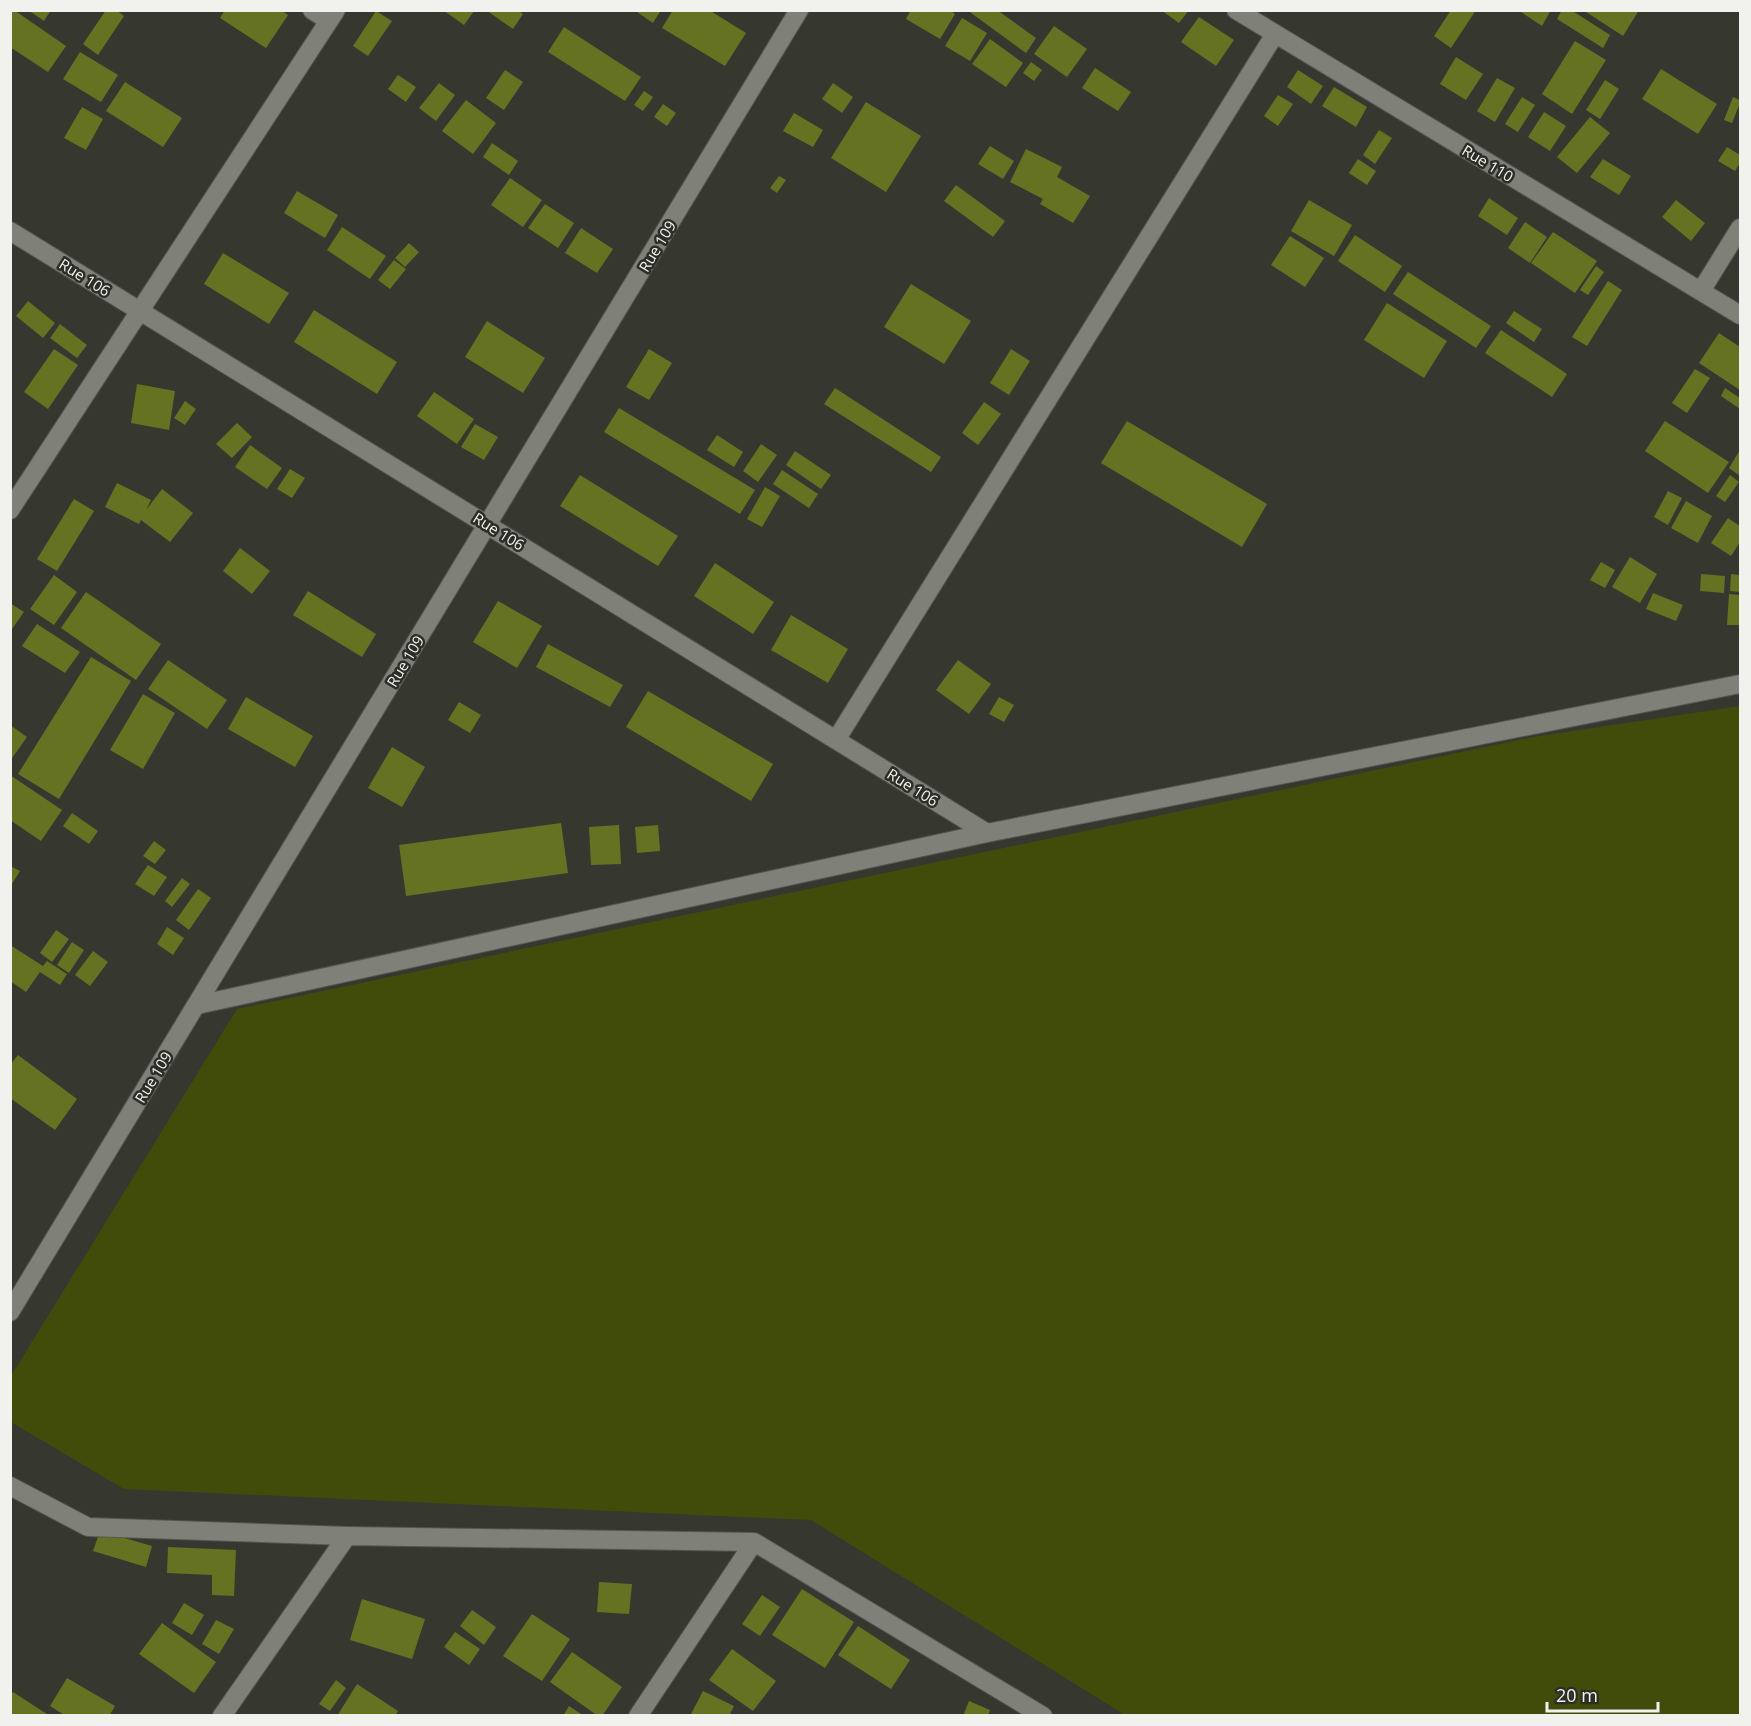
<svg xmlns="http://www.w3.org/2000/svg" width="1751" height="1726" viewBox="0 0 1751 1726" font-family="'Open Sans',sans-serif">
	<style>
		.green { fill: #414c0b }
		.building { fill: #647222 }
		.lines { fill: none; stroke-linecap: round; stroke-linejoin: round }
		.street-casing { stroke: #54564f; stroke-width: 20 }
		.street { stroke: #7f8178; stroke-width: 18 }
		.labels { text-anchor: middle; dominant-baseline: central; stroke-width: 5; stroke-linejoin: round; paint-order: stroke }
		.street-label { font-size: 15px; fill: #f1f2ed; stroke: #2c2e26 }
	</style>
	<rect width="100%" height="100%" fill="#363830"/>
	<path class="green" d="M1740,706v1009h-615l-314,-195 -687,-31 -113,-67v-46l226,-367 1296,-272z"/>
	<path class="building" d="M10,10h4l52,36 -18,26 -38,-25z
		M28,10h23l-7,11z
		M106,10h10l8,6 -26,39 -15,-11z
		M225,10h56l7,5 -22,33 -46,-30z
		M443,10h30l1,1 -10,14z
		M486,10h32l5,4 -10,15z
		M634,10h27l-8,13z
		M673,10h36l37,23 -21,33 -63,-38z
		M911,10h39l5,4 -15,25 -34,-20z
		M967,10h30l39,28 -10,15z
		M1161,10h28l-10,13z
		M1451,10h25l-25,38 -17,-12z
		M1518,10h33l-9,16z
		M1562,10h9l39,25 -7,13 -46,-29z
		M1583,10h56l-16,26z
		M376,11l16,10 -24,35 -15,-10z
		M1199,17l35,23 -18,26 -35,-24z
		M962,18l25,15 -17,28 -25,-15z
		M1054,26l33,23 -20,28 -33,-23z
		M564,27l77,50 -16,24 -77,-49z
		M990,39l33,24 -17,24 -34,-23z
		M1575,41l31,19 -34,54 -30,-20z
		M80,52l38,23 -17,27 -38,-23z
		M1456,57l27,17 -17,26 -26,-16z
		M1031,62l11,8 -8,11 -11,-8z
		M1095,68l36,24 -13,19 -36,-23z
		M1661,69l56,35 -19,30 -56,-35z
		M505,70l18,12 -19,28 -18,-12z
		M1298,70l25,16 -12,18 -24,-17z
		M398,75l18,12 -10,15 -18,-13z
		M1497,78l18,10 -20,34 -18,-11z
		M1605,80l14,9 -19,30 -14,-9z
		M125,82l57,36 -19,29 -57,-36z
		M439,83l16,12 -19,26 -17,-13z
		M833,83l20,14 -11,16 -20,-14z
		M1334,87l33,20 -11,20 -34,-21z
		M644,91l9,6 -10,14 -9,-6z
		M1278,95l15,9 -15,22 -14,-10z
		M1522,97l13,8 -17,27 -13,-8z
		M1733,97l7,3v3l-8,20 -8,-3z
		M466,100l30,23 -23,31 -31,-23z
		M866,102l55,34 -35,56 -55,-34z
		M663,104l13,9 -9,13 -13,-9z
		M82,107l21,12 -17,31 -22,-12z
		M1544,112l22,14 -16,25 -22,-14z
		M794,113l29,17 -10,17 -30,-16z
		M1590,117l20,16 -33,40 -20,-16z
		M1379,130l13,8 -17,26 -12,-9z
		M492,143l26,18 -9,14 -26,-18z
		M990,146l24,15 -11,18 -25,-15z
		M1727,147l13,8v8l-5,8 -17,-10z
		M1026,149l36,18 -5,10 33,19 -17,27 -33,-19 3,-5 -33,-17z
		M1358,159l18,12 -9,14 -18,-12z
		M1603,159l28,17 -12,19 -29,-18z
		M779,176l7,4 -9,13 -7,-5z
		M510,178l32,22 -19,27 -32,-22z
		M956,185l49,36 -12,16 -49,-36z
		M297,191l41,24 -13,23 -41,-25z
		M1489,198l29,20 -11,17 -29,-19z
		M1309,200l43,25 -18,31 -43,-25z
		M1676,200l29,23 -14,18 -29,-24z
		M545,204l29,19 -16,25 -30,-20z
		M1525,222l22,15 -17,26 -22,-15z
		M342,227l44,29 -16,23 -43,-29z
		M581,228l32,21 -16,24 -32,-20z
		M1553,232l44,29 -22,32 -44,-30z
		M1355,235l47,31 -17,26 -47,-31z
		M1290,236l34,22 -19,29 -34,-22z
		M409,243l10,9 -14,15 -10,-9z
		M223,253l66,40 -20,31 -65,-40z
		M394,260l12,9 -16,20 -12,-9z
		M1596,266l8,6 -16,23 -8,-5z
		M1408,272l83,54 -15,22 -83,-54z
		M1608,281l14,9 -35,56 -15,-9z
		M911,284l60,37 -27,43 -60,-37z
		M28,301l27,22 -12,15 -27,-22z
		M1387,303l60,38 -23,37 -60,-38z
		M314,310l83,52 -20,32 -83,-52z
		M1514,311l28,18 -8,13 -28,-19z
		M487,321l58,37 -22,35 -58,-36z
		M60,324l27,21 -10,13 -27,-20z
		M1501,330l66,44 -15,23 -67,-44z
		M1719,333l21,14v43l-41,-27z
		M54,349l24,16 -30,44 -24,-17z
		M649,349l23,14 -23,37 -23,-13z
		M1011,349l19,12 -21,34 -19,-12z
		M1695,369l15,9 -23,35 -15,-10z
		M137,384l38,7 -6,39 -38,-7z
		M835,388l106,69 -10,15 -107,-68z
		M1725,388l15,10v11l-19,-13z
		M434,392l40,27 -17,25 -40,-28z
		M185,401l11,8 -11,16 -11,-7z
		M984,402l17,12 -23,31 -16,-12z
		M619,408l136,82 -15,24 -136,-82z
		M1127,421l140,83 -25,43 -141,-84z
		M1665,421l64,41 -21,31 -63,-42z
		M237,423l15,14 -20,21 -16,-14z
		M475,424l23,13 -14,23 -23,-13z
		M717,435l26,17 -9,15 -27,-17z
		M761,444l16,11 -19,27 -15,-11z
		M250,445l32,23 -15,21 -32,-22z
		M1740,450v26l-11,-8z
		M795,451l36,24 -10,14 -35,-24z
		M290,469l15,9 -13,20 -15,-9z
		M782,470l36,24 -9,14 -36,-24z
		M580,475l98,61 -20,30 -98,-60z
		M1730,475l9,7 -14,20 -9,-6z
		M117,483l34,17 -5,10 16,-21 31,24 -23,29 -29,-22 -2,4 -34,-17z
		M765,487l15,9 -18,31 -15,-8z
		M1668,491l14,7 -14,27 -14,-8z
		M74,499l20,12 -37,60 -20,-12z
		M1686,501l26,15 -14,27 -27,-15z
		M1728,518l12,8v16l-9,14 -20,-13z
		M240,548l30,23 -18,23 -29,-23z
		M1630,557l27,17 -17,29 -28,-16z
		M1601,562l14,8 -10,18 -15,-8z
		M715,563l59,39 -21,32 -59,-38z
		M1701,574l24,2 -1,17 -24,-2z
		M1731,574l9,1v17l-10,-1z
		M54,575l23,17 -23,33 -24,-16z
		M308,591l68,43 -14,23 -69,-42z
		M86,592l75,52 -25,36 -75,-52z
		M1653,593l30,12 -7,16 -30,-12z
		M1729,594l11,1v30h-13z
		M498,601l44,25 -25,42 -44,-26z
		M10,603l14,9 -14,20z
		M791,615l57,34 -20,34 -57,-33z
		M37,624l43,28 -15,21 -43,-27z
		M548,644l75,41 -13,22 -74,-40z
		M91,657l40,24 -72,118 -41,-25z
		M168,660l59,40 -20,29 -59,-40z
		M958,660l33,24 -22,30 -33,-24z
		M648,691l125,73 -22,37 -125,-74z
		M143,694l32,19 -32,56 -33,-19z
		M246,697l67,39 -18,31 -67,-38z
		M999,697l15,8 -10,17 -15,-8z
		M459,702l22,13 -11,18 -22,-13z
		M10,725l17,12 -17,24z
		M392,747l33,20 -23,40 -34,-19z
		M10,775l52,35 -21,31 -31,-21z
		M72,813l26,18 -9,13 -26,-18z
		M561,823l7,50 -162,23 -7,-51z
		M619,825l2,39 -30,1 -2,-38z
		M658,825l2,26 -23,2 -2,-26z
		M154,841l12,9 -11,14 -12,-8z
		M148,865l19,12 -13,19 -19,-12z
		M10,866l10,5 -10,16z
		M182,878l8,6 -18,23 -7,-6z
		M198,889l13,9 -22,32 -13,-10z
		M167,927l17,11 -11,17 -16,-11z
		M56,930l13,9 -17,23 -12,-9z
		M72,942l12,8 -15,23 -12,-8z
		M10,945l33,21 4,-5 20,13 -7,11 -20,-13 -14,20 -16,-11z
		M93,951l15,11 -18,24 -15,-11z
		M18,1055l59,44 -22,31 -45,-32v-33z
		M100,1531l52,15 -6,21 -53,-16z
		M168,1547l68,3 -2,46 -22,-1v-20l-45,-2z
		M599,1582l33,2 -3,30 -32,-2z
		M802,1589l52,33 -29,46 -53,-33z
		M762,1595l18,12 -20,29 -18,-12z
		M362,1599l63,20 -13,40 -62,-19z
		M184,1603l20,12 -12,20 -20,-12z
		M472,1610l24,17 -12,18 -24,-19z
		M532,1614l38,25 -28,42 -39,-25z
		M216,1620l18,9 -15,25 -17,-10z
		M162,1623l54,39 -22,31 -55,-39z
		M858,1626l52,34 -19,29 -53,-34z
		M455,1632l25,17 -11,16 -25,-18z
		M732,1649l44,32 -23,30 -44,-31z
		M572,1652l50,35 -20,29h-4l-48,-34z
		M67,1678l48,28 -6,10h-43l-16,-10z
		M336,1680l10,8 -16,23 -11,-7z
		M357,1684l41,27 -3,5h-58z
		M703,1691l31,15 -5,10h-39z
		M13,1692l37,24h-40v-20z
		M969,1701l21,9 -2,6h-25z
		M569,1706l15,10h-21z"/>
	<g class="lines">
		<defs>
			<path id="street" d="M312,10l17,11
				M1236,10l504,305
				M10,231l977,602
				M1701,291l39,-63
				M10,510l326,-500
				M836,740l439,-706
				M197,1005l790,-172 753,-149
				M10,1312l789,-1302
				M10,1486l78,41 259,9 407,6 289,174
				M222,1716l125,-180
				M638,1716l116,-174"/>
		</defs>
		<use href="#street" class="street-casing"/>
		<use href="#street" class="street"/>
	</g>
	<g class="labels">
		<g class="street-label">
			<text transform="translate(1488 163) rotate(31)">Rue 110</text>
			<text transform="translate(657 246) rotate(-59)">Rue 109</text>
			<text transform="translate(85 277) rotate(32)">Rue 106</text>
			<text transform="translate(499 531) rotate(32)">Rue 106</text>
			<text transform="translate(405 661) rotate(-59)">Rue 109</text>
			<text transform="translate(913 787) rotate(32)">Rue 106</text>
			<text transform="translate(153 1077) rotate(-59)">Rue 109</text>
		</g>
	</g>
	<rect width="1751" height="1726" fill="none" stroke="#f1f2ed" stroke-width="24"/>
	<path d="M1547 1702v9h111v-9" fill="none" stroke="#f1f2ed" stroke-width="3"/>
	<text x="1556" y="1702" font-size="18" fill="#f1f2ed" stroke="#2c2e26" stroke-width="4.5" paint-order="stroke">20 m</text>
</svg>
